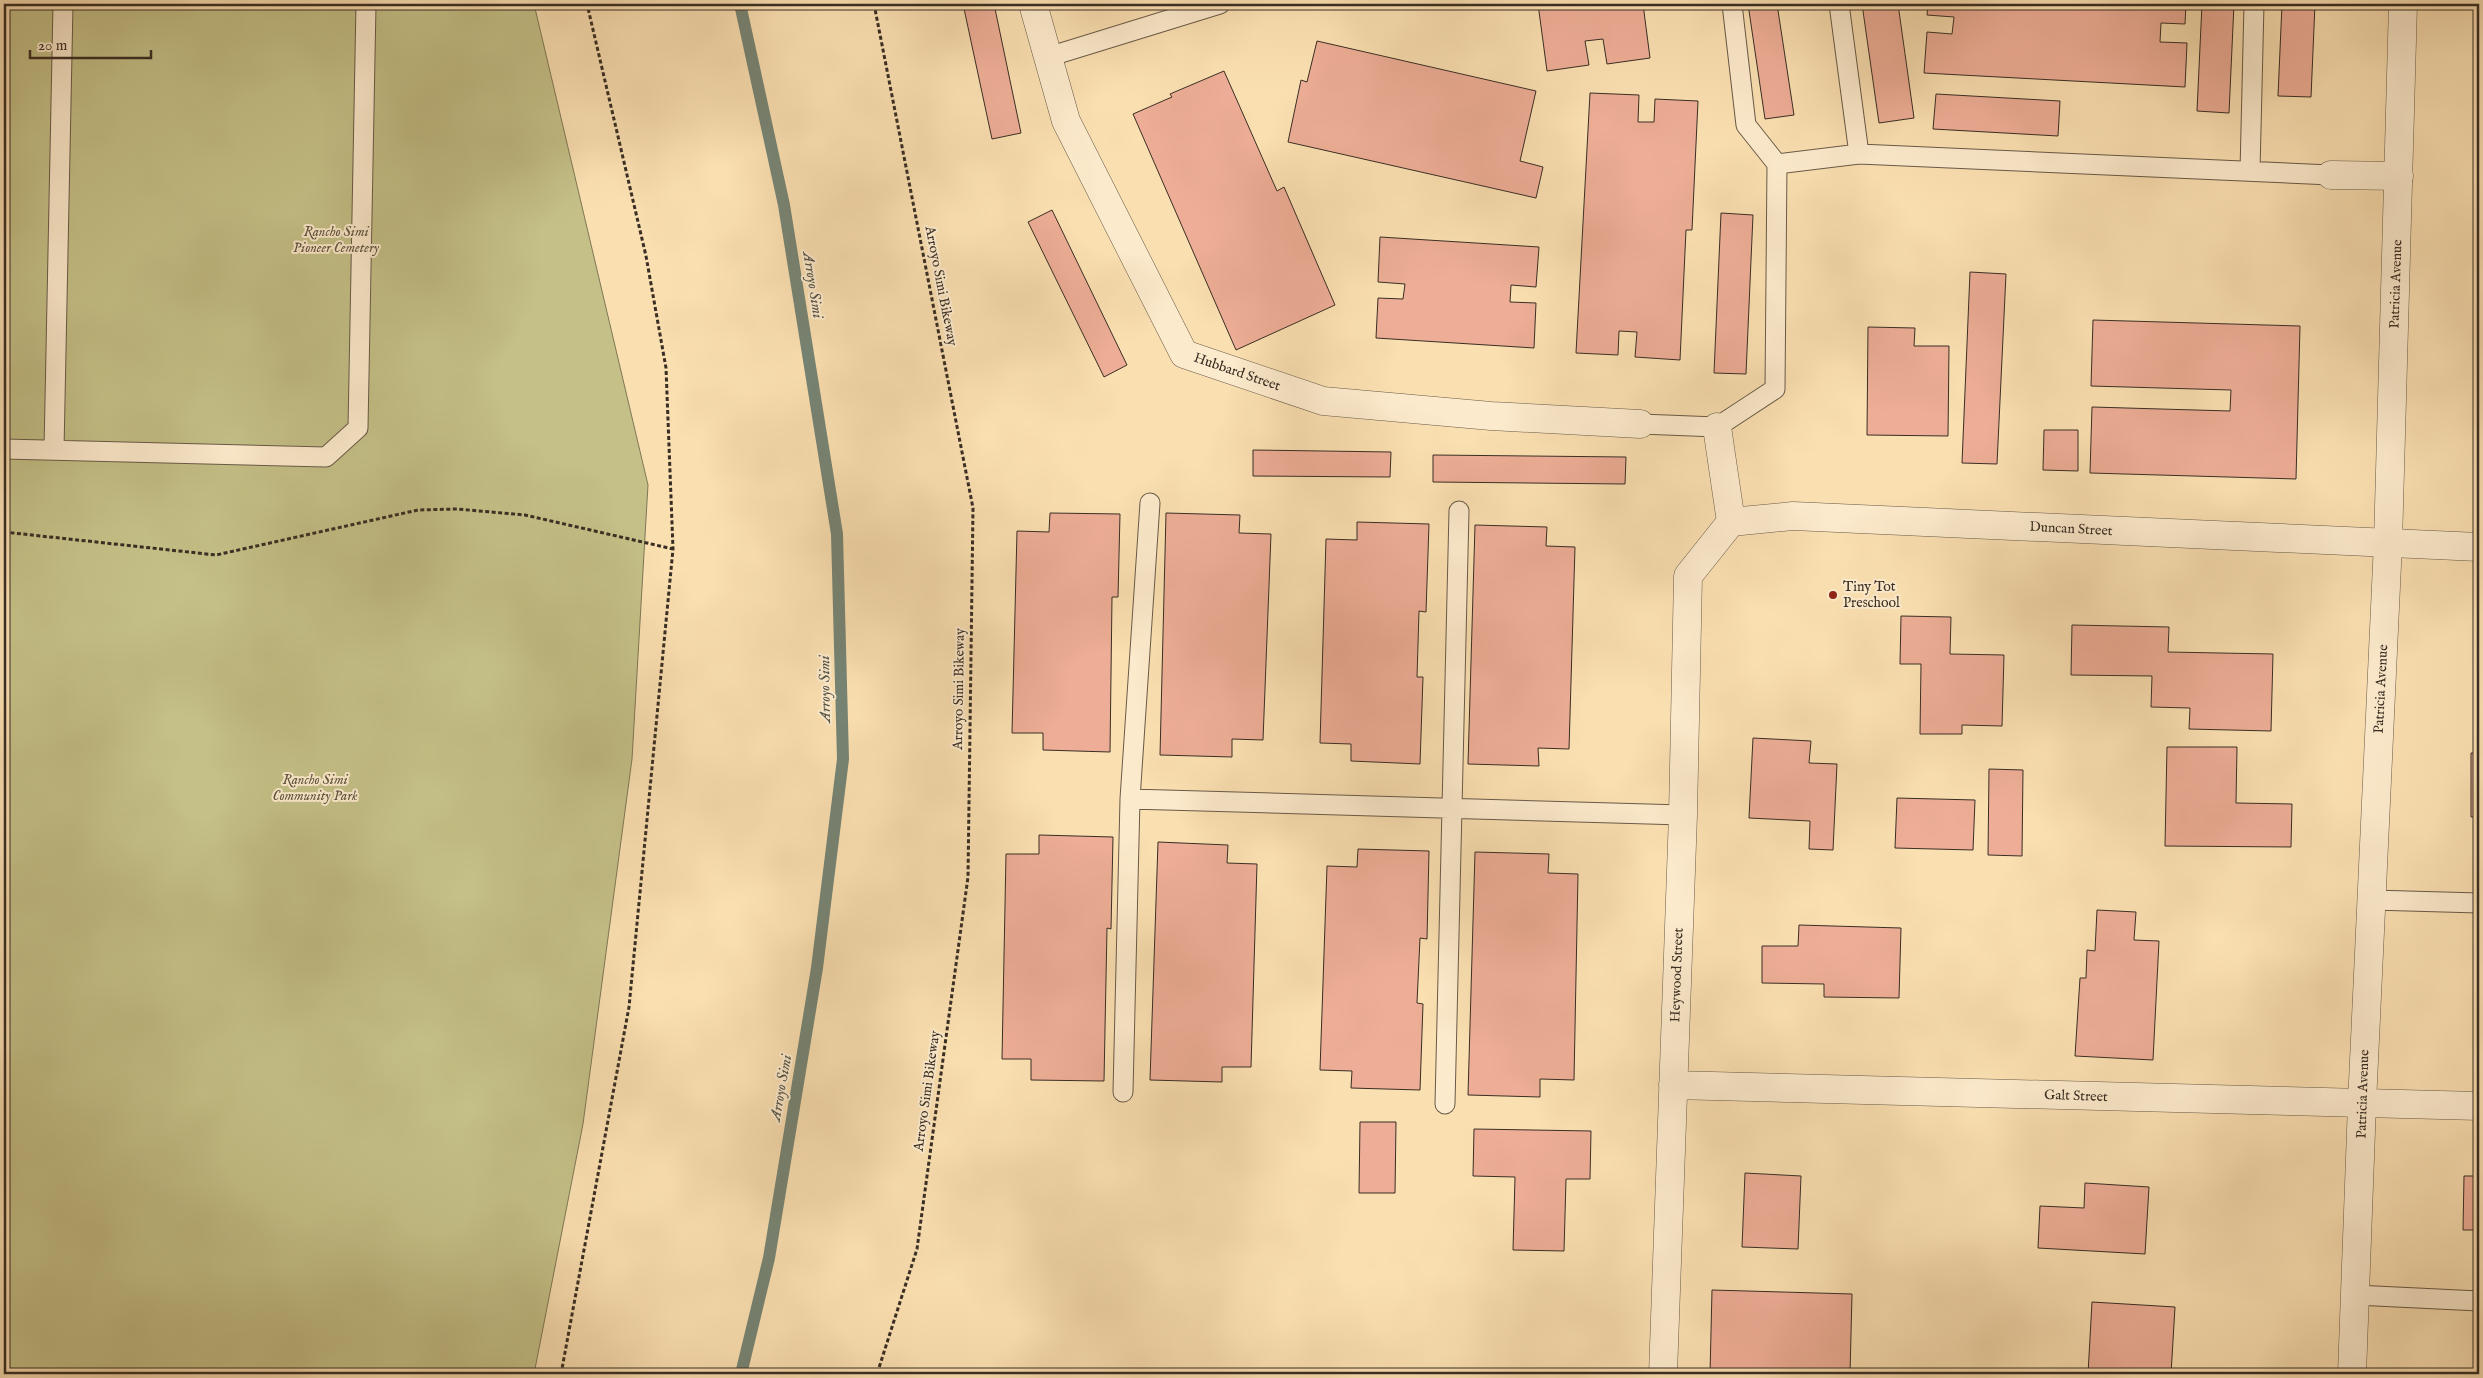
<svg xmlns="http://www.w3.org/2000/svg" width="2483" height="1378" viewBox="0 0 2483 1378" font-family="'IM FELL English',serif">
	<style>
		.green { fill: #c4c087; stroke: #7e7756 }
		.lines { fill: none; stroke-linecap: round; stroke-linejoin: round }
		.stream { stroke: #768474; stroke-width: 12 }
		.building { fill: #edad96; stroke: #392e24 }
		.service-casing { stroke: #695a47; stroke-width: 21 }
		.minor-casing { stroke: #695a47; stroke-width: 29 }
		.tertiary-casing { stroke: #695a47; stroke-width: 29 }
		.path { stroke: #392e24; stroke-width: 3; stroke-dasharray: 4 2.5; stroke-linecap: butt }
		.service { stroke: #fceacc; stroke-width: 19 }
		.minor { stroke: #fceacc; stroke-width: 28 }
		.tertiary { stroke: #fceacc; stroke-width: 28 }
		.poi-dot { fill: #8f2418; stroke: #fceacc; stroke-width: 2 }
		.labels { text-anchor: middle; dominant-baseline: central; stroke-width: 4; stroke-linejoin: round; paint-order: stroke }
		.park-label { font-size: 14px; font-style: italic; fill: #5c523d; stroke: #fceacc }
		.street-label { font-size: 14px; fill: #392e24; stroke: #fceacc }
		.poi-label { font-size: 14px; fill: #392e24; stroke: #fceacc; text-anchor: start }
		.water-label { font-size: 15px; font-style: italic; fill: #525246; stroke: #fceacc }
	</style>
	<rect width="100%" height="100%" fill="#fadfb1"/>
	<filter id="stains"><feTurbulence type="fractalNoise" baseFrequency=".004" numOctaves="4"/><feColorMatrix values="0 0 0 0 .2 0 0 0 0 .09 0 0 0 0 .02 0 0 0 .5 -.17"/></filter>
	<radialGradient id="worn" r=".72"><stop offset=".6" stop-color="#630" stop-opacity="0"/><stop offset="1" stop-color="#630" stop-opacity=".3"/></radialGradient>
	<path class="green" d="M4,4h530l114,481 -16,274 -49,365 -49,250h-530z"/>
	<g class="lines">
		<path class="stream" d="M740,4l44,201 53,329 6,225 -26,209 -48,290 -28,116"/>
	</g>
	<path class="building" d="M963,4h31l27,129 -29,6z
		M1376,4h60l-59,5z
		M1538,4h105l7,54 -43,6 -4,-25 -18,2 4,24 -42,6z
		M1748,4h29l17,111 -29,4z
		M1862,4h36l16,114 -35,5z
		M1928,4h258l-1,20 -24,-1 -1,19 27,1 -2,44 -261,-14 3,-41 25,2 2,-17 -27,-2z
		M2202,4h32l-5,109 -32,-2z
		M2282,4h33l-4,93 -33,-1z
		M1317,41l219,50 -16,70 23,6 -7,31 -248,-56 13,-62 6,2z
		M1224,71l53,120 7,-4 51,118 -99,45 -103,-236 39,-17 -2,-3z
		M1590,93l49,2 -1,27h16l1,-23 43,2 -6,129h-6l-6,130 -45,-3 2,-25 -18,-1 -1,24 -42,-2z
		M1936,94l124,7 -2,35 -125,-7z
		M1052,210l75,155 -23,12 -76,-155z
		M1721,213l32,2 -7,159 -32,-1z
		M1380,237l159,10 -3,40 -25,-2 -1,17 26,1 -2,45 -158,-10 2,-40 25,1 2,-15 -27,-2z
		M1970,272l36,2 -9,190 -35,-1z
		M2093,320l207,6 -4,153 -206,-6 2,-66 138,4 1,-21 -140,-4z
		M1868,327l47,1 -1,18h35l-1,90 -81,-1z
		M2044,430h34v41l-35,-1z
		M1253,450l138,2 -1,25 -137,-1z
		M1433,455l193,2 -1,27 -192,-2z
		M1050,513l70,1 -2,83h-6l-2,155 -67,-2v-17h-31l5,-202 32,1z
		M1166,513l74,2 -1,18 32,1 -8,206 -31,-1v18l-72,-2z
		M1357,522l72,2 -3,88 -7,-1 -2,66h6l-3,87 -69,-3v-17l-31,-1 6,-204 31,1z
		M1475,525l72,2 -1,19 29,1 -6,202 -31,-1 1,18 -71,-2z
		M2479,601v52l-3,-1z
		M1901,616l50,1 -1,37 54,1 -2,71 -40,-1v9h-42l1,-70h-21z
		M2072,625l97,2 -1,25 105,2 -2,77 -82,-2 1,-21 -39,-1 1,-31 -81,-1z
		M1753,738l58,3 -2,22 28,1 -4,86 -24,-1 1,-28 -61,-3z
		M2167,747h70l-1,56 56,1 -1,43 -126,-1z
		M2471,753h8v64h-8z
		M1989,769l34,1 -1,86 -34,-1z
		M1897,798l78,2 -2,50 -78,-2z
		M1039,835l74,2 -2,92 -4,-1 -3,153 -73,-1v-21h-29l4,-205h33z
		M1158,842l70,3 -1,18 30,1 -6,203h-29v15l-72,-2z
		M1358,849l71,2 -2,88 -7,-1 -3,65 6,1 -3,86 -69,-2 1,-17 -32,-1 7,-204 30,1z
		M1475,852l74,2 -1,19 30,1 -4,206 -34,-1v18l-72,-2z
		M2097,910l39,2 -2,28 25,1 -6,119 -78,-4 5,-78h6l1,-28 8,1z
		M1799,925l102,3 -2,70 -75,-1v-13l-62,-1v-37h36z
		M1360,1122h36l-1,71h-36z
		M1474,1129l117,2 -1,48h-24l-2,72 -51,-1 2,-73 -42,-1z
		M1745,1173l56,3 -3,73 -56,-2z
		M2464,1176h15v54h-16z
		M2085,1183l64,4 -4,67 -107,-6 2,-42 44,2z
		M1712,1290l140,4 -2,80h-140z
		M2092,1302l83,5 -4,67h-83z
		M2479,1344v30h-22v-2h21z"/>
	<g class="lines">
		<defs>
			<path id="service" d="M1732,4l14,121 31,39
				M1839,4l20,150
				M1048,57l172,-53
				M2250,171l4,-167
				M1640,424l77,3 58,-38 2,-225 82,-10 472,21
				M4,449l322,8 32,-29 8,-424
				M54,450l9,-446
				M1130,799l553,16
				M2372,900l107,3
				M1123,1092l7,-293 20,-296
				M1445,1104l14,-593
				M2355,1295l124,6"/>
			<path id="minor" d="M1033,4l33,117 118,233 139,47 168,15 149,8
				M2331,175l68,1
				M1717,427l14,95
				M1673,1085l806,21
				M1663,1374l20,-559 5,-239 43,-54 62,-6 686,31"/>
			<path id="tertiary" d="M2352,1374l10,-270 26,-561 15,-539"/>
		</defs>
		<use href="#service" class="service-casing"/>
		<use href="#minor" class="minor-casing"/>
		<use href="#tertiary" class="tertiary-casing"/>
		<path class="path" d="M874,4l99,504 -5,369 -51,372 -40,125
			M4,532l212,23 202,-45 39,-1 68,6 148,34
			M561,1374l68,-367 44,-458 -7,-181 -20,-112 -59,-252"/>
		<use href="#service" class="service"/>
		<use href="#minor" class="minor"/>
		<use href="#tertiary" class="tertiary"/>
	</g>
	<circle class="poi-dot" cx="1833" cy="595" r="5"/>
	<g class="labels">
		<g class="park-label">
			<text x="336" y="232">Rancho Simi<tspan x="336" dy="16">Pioneer Cemetery</tspan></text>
			<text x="315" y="780">Rancho Simi<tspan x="315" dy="16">Community Park</tspan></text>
		</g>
		<g class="street-label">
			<text transform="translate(2396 284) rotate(-88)">Patricia Avenue</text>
			<text transform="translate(941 286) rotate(79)">Arroyo Simi Bikeway</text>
			<text transform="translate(1237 372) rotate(19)">Hubbard Street</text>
			<text transform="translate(2071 529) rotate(3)">Duncan Street</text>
			<text transform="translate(959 689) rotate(-89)">Arroyo Simi Bikeway</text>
			<text transform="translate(2381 689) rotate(-87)">Patricia Avenue</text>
			<text transform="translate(1677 975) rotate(-88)">Heywood Street</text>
			<text transform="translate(927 1091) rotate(-82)">Arroyo Simi Bikeway</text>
			<text transform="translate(2363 1094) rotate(-88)">Patricia Avenue</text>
			<text transform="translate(2076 1096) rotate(2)">Galt Street</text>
		</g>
		<g class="poi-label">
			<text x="1843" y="587">Tiny Tot<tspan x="1843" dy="16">Preschool</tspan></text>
		</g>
		<g class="water-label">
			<text transform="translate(813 285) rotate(81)">Arroyo Simi</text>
			<text transform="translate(825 689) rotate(-91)">Arroyo Simi</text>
			<text transform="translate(781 1088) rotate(-80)">Arroyo Simi</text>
		</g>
	</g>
	<rect width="2483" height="1378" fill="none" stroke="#fadfb1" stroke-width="20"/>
	<rect x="5" y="5" width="2473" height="1368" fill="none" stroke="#392e24" stroke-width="2.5"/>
	<rect x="10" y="10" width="2463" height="1358" fill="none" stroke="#392e24"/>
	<path d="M30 50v8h121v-8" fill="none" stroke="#392e24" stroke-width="2.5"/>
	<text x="38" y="50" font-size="15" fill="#392e24" stroke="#fceacc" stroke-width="4" paint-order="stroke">20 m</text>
	<rect width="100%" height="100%" filter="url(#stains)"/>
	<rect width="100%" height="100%" fill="url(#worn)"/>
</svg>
